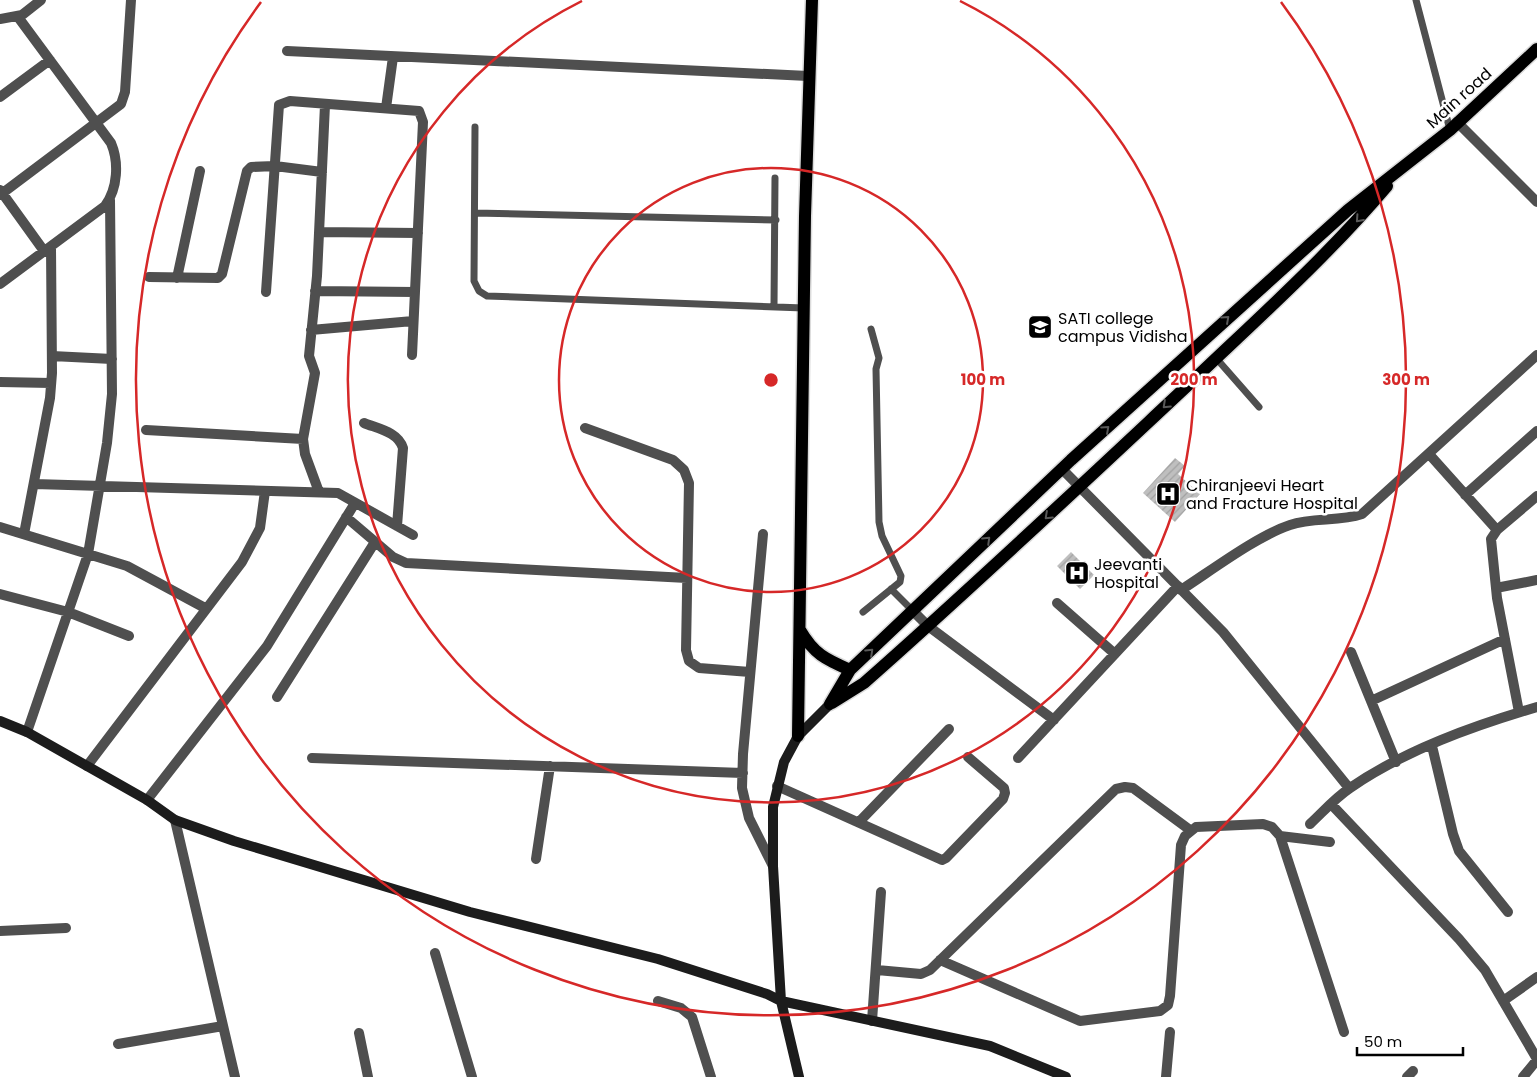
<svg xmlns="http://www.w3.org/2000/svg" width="1537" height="1077" viewBox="0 0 1537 1077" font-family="Poppins,sans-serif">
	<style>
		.building { fill: url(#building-hatch) }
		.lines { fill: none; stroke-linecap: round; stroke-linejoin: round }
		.primary-casing { stroke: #dbdbdb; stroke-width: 15 }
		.service { stroke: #4f4f4f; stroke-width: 7 }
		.minor { stroke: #4f4f4f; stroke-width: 10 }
		.secondary { stroke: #1c1c1c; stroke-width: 10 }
		.primary { stroke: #000; stroke-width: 12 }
		.oneway { stroke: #595959 }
		.ring { fill: none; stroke: #d62828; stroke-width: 2.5 }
		.labels { text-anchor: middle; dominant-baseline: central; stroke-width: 5; stroke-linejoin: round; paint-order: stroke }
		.street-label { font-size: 16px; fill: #000; stroke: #fff }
		.poi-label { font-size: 16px; fill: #000; stroke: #fff; text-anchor: start }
		.centre { fill: #d62828; stroke: #fff; stroke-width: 2.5 }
		.ring-label { font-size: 15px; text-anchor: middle; font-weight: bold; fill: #d62828; stroke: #fff; stroke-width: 5; stroke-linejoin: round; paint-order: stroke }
	</style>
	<defs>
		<pattern id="building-hatch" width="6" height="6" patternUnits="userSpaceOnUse" patternTransform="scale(1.25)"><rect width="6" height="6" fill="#bfbfbf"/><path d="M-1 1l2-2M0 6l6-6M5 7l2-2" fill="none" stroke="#a2a2a2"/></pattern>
	</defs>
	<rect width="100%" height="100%" fill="#fff"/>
	<path class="building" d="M1175,458l10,8 -7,8 22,20 -25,28 -32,-29z
		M1071,552l23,23 -14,14 -23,-23z"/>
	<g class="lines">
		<defs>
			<path id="primary" d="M800,630c14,24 25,29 50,40
				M832,703l32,-20c110,-97 216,-197 323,-297 68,-65 139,-128 200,-200
				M830,704l20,-34 221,-210 216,-195 61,-55 102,-80 87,-81
				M798,736l7,-520 7,-216"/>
		</defs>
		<use href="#primary" class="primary-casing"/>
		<path class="service" d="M1416,0l34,130
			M475,127l-1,154 5,10 8,5 317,12
			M475,213l301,7
			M774,307l1,-129
			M1216,358l43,49
			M891,589l22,22
			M863,612l37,-30 1,-6 -19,-40 -3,-14 -3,-153 3,-11 -8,-29"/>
		<path class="minor" d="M0,19l22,-4 19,-15
			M287,51l521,25
			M0,97l50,-37
			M386,108l7,-51
			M1457,122l80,80
			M0,190l44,61
			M0,195l121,-91 4,-12 6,-92
			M319,232l99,1
			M149,277l69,1 4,-4 25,-103 4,-4 24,-1 47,6
			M177,278l23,-107
			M0,284l105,-78c13,-18 14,-44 6,-63l-93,-126
			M315,291l100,1
			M266,292l13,-187 11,-4 129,10 4,11 -11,233
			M311,330l102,-9
			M52,356l60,3
			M0,382l51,1
			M364,423c15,6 34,9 39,25l-6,78
			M585,428l88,32 11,10 5,13 -3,167 3,11 10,7 51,4
			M146,430l157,9
			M1429,454l68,76
			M1062,469l161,163 126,156
			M34,484l304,9 75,42
			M319,492l-14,-38 -2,-15 12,-66 -6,-17 8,-80 8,-171
			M1465,495l72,-64
			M346,517l47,40 13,6 281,15
			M0,527l127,39 78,42
			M24,534l26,-136 2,-25 -1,-126
			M763,534l-20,220 -1,34 7,30 24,48
			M1496,588l41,-8
			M1181,590c31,-20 76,-54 109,-65 23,-8 49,-3 72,-11l175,-159
			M0,594l68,18 61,24
			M1057,603l58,51
			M913,611l15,15 126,94
			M1351,652l45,110
			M277,697l98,-155
			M1371,701l134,-62
			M1519,712l-22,-114 -6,-59 6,-9 40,-34
			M27,732l61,-178 19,-111 5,-49 -2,-194
			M1432,746l21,88 6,17 49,61
			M312,758l431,15
			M1018,758l160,-172
			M87,766l155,-204 18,-34 5,-37
			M777,786l165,74 4,-2 57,-59 2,-6 -1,-5 -36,-31
			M147,800l120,-154 88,-143
			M1331,804l128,135 26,31 52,89
			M175,820l60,257
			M859,822l90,-93
			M1310,824c13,-12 25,-26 40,-36 55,-38 123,-62 187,-81
			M1280,836l50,6
			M536,859l14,-93
			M0,931l66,-3
			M435,953l37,124
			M940,960l140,61 80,-10 8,-6 2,-9 11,-151 4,-9 11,-9 67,-3 9,3 8,9 64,196
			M877,970l44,4 9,-4 186,-181 9,-2 8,1 57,42
			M658,1001l23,7 11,9 19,60
			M1503,1001l34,-24
			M872,1021l9,-129
			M359,1033l9,44
			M118,1044l105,-18
			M1166,1077l4,-45
			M1407,1077l6,-6
			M1523,1077l14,-17"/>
		<path class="secondary" d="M0,721l27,11 120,68 28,20 59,21 236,71 188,47 109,35 14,7 209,45 76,31
			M799,1077l-18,-76 -8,-135v-59l11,-45 14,-26 32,-32"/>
		<use href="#primary" class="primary"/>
	</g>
	<defs><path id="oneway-chevron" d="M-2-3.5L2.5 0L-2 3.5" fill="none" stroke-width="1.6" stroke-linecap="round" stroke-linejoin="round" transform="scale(1.25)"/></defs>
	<g class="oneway">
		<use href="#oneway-chevron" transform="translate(1359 219) rotate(132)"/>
		<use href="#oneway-chevron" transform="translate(1226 319) rotate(-42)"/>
		<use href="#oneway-chevron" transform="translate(1166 405) rotate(137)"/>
		<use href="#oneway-chevron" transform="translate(1106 429) rotate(-42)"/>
		<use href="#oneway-chevron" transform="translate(1048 516) rotate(137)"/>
		<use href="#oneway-chevron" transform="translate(987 540) rotate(-44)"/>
		<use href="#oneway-chevron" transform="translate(870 652) rotate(-43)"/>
	</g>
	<g class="ring">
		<circle cx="771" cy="380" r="212"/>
		<path d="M960 1A423 423 0 1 1 582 1"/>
		<path d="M1281 2A635 635 0 1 1 261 2"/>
	</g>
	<defs>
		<symbol id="university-square" viewBox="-11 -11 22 22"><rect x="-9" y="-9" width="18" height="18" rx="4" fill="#000" stroke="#fff"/><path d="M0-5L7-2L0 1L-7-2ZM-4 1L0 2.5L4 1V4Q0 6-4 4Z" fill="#fff"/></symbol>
		<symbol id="hospital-square" viewBox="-11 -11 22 22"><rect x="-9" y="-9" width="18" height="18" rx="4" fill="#000" stroke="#fff"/><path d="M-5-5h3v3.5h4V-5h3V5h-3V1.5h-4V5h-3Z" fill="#fff"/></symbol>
	</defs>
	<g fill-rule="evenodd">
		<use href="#university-square" x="1026" y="313" width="28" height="28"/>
		<use href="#hospital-square" x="1154" y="480" width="28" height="28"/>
		<use href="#hospital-square" x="1063" y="559" width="28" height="28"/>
	</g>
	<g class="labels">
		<g class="street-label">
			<text transform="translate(1459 98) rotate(-42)">Main road</text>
		</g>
		<g class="poi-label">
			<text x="1058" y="318">SATI college<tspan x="1058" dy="18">campus Vidisha</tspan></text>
			<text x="1186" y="485">Chiranjeevi Heart<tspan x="1186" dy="18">and Fracture Hospital</tspan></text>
			<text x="1094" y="564">Jeevanti<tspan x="1094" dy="18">Hospital</tspan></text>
		</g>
	</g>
	<circle cx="771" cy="380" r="8" class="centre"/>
	<g class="ring-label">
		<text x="983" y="385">100 m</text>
		<text x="1194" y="385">200 m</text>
		<text x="1406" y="385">300 m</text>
	</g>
	<path d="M1357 1047v8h106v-8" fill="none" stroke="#000000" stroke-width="2.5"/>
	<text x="1364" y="1047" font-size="15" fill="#000000" stroke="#ffffff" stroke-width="4" paint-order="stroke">50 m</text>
</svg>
